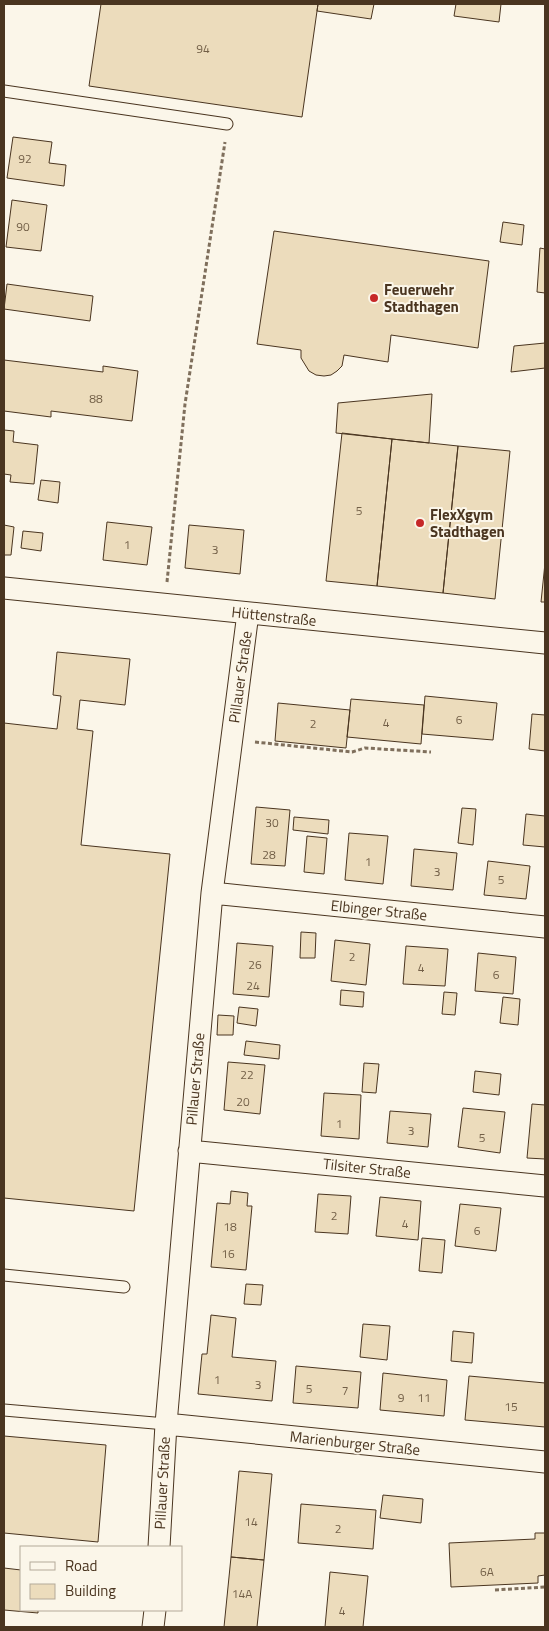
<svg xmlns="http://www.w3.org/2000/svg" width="549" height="1631" viewBox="0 0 549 1631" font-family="'Titillium Web',sans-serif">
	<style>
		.building { fill: #ecdcbc; stroke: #4a3520 }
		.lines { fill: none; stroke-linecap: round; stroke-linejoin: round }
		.service-casing { stroke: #4a3520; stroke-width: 13 }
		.minor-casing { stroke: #4a3520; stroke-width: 23 }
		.path { stroke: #7f6f5c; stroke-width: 3; stroke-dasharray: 4 2.5; stroke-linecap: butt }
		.service { stroke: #fbf6e9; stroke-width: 11 }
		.minor { stroke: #fbf6e9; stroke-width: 21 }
		.poi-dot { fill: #c62828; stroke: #fbf6e9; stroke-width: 2 }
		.labels { text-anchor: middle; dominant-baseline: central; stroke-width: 4; stroke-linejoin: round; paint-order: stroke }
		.number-label { font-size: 12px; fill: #725f47 }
		.poi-label { font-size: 15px; font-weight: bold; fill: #4a3520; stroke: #fbf6e9; text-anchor: start }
		.street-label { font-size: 15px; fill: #4a3520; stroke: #fbf6e9 }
	</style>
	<rect width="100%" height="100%" fill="#fbf6e9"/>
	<path class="building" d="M101,4h217l-16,113 -213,-31z
		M318,4h56l-3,15 -54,-8z
		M456,4h45l-2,18 -45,-6z
		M13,137l39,5 -3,21 17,2 -2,21 -57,-8z
		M12,200l35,5 -6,46 -35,-4z
		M503,222l21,3 -2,20 -22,-3z
		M274,231l215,30 -11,87 -87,-13 -3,27 -44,-7 -2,11 -5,5 -6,4 -7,1 -8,-1 -7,-4 -8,-13v-8l-44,-6z
		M540,248l5,1v44l-8,-1z
		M7,284l86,12 -3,25 -86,-12z
		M545,343v25l-34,4 3,-26z
		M4,360l99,12v-6l35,5 -6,50 -81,-10v6l-47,-6z
		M432,394l-3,49 -93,-10 2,-30z
		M4,430l10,1 -1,11 25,3 -4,39 -24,-2 1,-7 -7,-1z
		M342,433l50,6 -15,147 -51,-5z
		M392,439l66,7 -15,147 -66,-7z
		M458,446l52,5 -15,148 -52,-6z
		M41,480l19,2 -2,21 -20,-3z
		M107,522l45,5 -5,38 -44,-5z
		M4,525l10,2 -3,28h-7z
		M189,525l55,5 -4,44 -55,-6z
		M23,531l20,2 -2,18 -20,-3z
		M545,563v39h-4z
		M57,652l73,7 -5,46 -45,-5 -3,29 16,2 -12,114 89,9 -36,357 -130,-13v-475l53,6 4,-33 -8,-1z
		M425,696l72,7 -4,37 -71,-6z
		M351,699l73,6 -3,39 -74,-7z
		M278,703l72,7 -4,38 -71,-7z
		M532,714l13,1v36l-16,-2z
		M256,807l34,3 -5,56 -34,-2z
		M462,808l14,1 -3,36 -15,-2z
		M526,814l19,2v31l-22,-2z
		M294,817l35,3 -1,14 -35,-4z
		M349,833l39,3 -5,48 -38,-4z
		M307,836l20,2 -3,36 -20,-2z
		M414,849l43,4 -4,37 -42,-4z
		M488,861l42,5 -4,33 -42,-4z
		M301,932l15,1 -1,25h-15z
		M335,940l35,4 -4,41 -35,-4z
		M237,943l36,3 -4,51 -36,-3z
		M406,946l42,3 -3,37 -42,-2z
		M478,953l38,4 -3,37 -38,-3z
		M341,990l23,2 -1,15 -23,-2z
		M444,992l13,1 -2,22 -13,-1z
		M503,997l17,2 -2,26 -18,-2z
		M239,1007l19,2 -2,17 -19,-3z
		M218,1015l16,1 -1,19h-16z
		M246,1041l34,4 -1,14 -35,-4z
		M228,1062l37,3 -5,49 -36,-4z
		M364,1063l15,1 -3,29 -14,-1z
		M475,1071l26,3 -2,21 -26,-3z
		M324,1093l37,2 -2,44 -38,-3z
		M532,1104l13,1v54l-18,-1z
		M463,1108l42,4 -5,41 -42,-6z
		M390,1111l41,3 -3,33 -41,-4z
		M231,1191l17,2 -1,13h5l-6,64 -35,-3 6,-64 13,1z
		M318,1194l33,2 -3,38 -33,-2z
		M380,1197l41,4 -3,39 -42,-4z
		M460,1204l41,4 -5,43 -41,-5z
		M422,1238l23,2 -3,33 -23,-2z
		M246,1284l17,1 -2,20 -17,-1z
		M211,1315l25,3 -4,39 44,4 -4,40 -74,-7 4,-40h5z
		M363,1324l27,2 -3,34 -27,-3z
		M453,1331l21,2 -2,30 -21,-2z
		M296,1366l65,6 -3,36 -65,-5z
		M383,1373l64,7 -3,36 -64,-6z
		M469,1376l76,7v44l-80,-7z
		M4,1436l102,9 -8,97 -94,-9z
		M239,1471l33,3 -8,86 -33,-3z
		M383,1495l40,4 -2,24 -41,-5z
		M301,1504l75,6 -3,39 -75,-6z
		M535,1533h10v42l-7,1v7l-87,4 -2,-44 86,-4z
		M231,1557l33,3 -7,67h-33z
		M4,1568l17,2v40h17v3l-34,-3z
		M330,1572l38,4 -5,51h-38z"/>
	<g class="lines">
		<defs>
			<path id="service" d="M4,91l223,33
				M4,1275l120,12
				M4,1410l162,14"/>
			<path id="minor" d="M4,588l541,55
				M212,893l333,34
				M189,1151l356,35
				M166,1424l379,38
				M159,1547l7,-123 46,-531 36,-280
				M153,1627l2,-17"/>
		</defs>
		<use href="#service" class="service-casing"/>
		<use href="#minor" class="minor-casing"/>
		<path class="path" d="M167,582l18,-178 40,-262
			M255,742l97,10 13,-4 66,4
			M495,1590l50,-3"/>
		<use href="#service" class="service"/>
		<use href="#minor" class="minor"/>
	</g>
	<g class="poi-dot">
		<circle cx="374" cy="298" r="5"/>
		<circle cx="420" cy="523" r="5"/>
	</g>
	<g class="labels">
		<g class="number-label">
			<text x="203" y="48">94</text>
			<text x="25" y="158">92</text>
			<text x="23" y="226">90</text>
			<text x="96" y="398">88</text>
			<text x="359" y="510">5</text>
			<text x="127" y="544">1</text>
			<text x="215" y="549">3</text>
			<text x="459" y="719">6</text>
			<text x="386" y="722">4</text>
			<text x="313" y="723">2</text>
			<text x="272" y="822">30</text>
			<text x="269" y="854">28</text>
			<text x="368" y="861">1</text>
			<text x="437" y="871">3</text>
			<text x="501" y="879">5</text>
			<text x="352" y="956">2</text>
			<text x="255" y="964">26</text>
			<text x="421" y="967">4</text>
			<text x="496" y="974">6</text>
			<text x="253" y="985">24</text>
			<text x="247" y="1074">22</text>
			<text x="243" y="1101">20</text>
			<text x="339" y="1123">1</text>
			<text x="411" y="1130">3</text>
			<text x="482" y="1137">5</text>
			<text x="334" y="1215">2</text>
			<text x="405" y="1223">4</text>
			<text x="230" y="1226">18</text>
			<text x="477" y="1230">6</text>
			<text x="228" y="1253">16</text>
			<text x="217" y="1379">1</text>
			<text x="258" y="1384">3</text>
			<text x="309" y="1388">5</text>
			<text x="345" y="1390">7</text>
			<text x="401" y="1397">9</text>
			<text x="424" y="1397">11</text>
			<text x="511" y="1406">15</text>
			<text x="251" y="1521">14</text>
			<text x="338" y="1528">2</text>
			<text x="487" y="1571">6A</text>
			<text x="242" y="1593">14A</text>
			<text x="342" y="1610">4</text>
		</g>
		<g class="poi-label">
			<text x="384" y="289">Feuerwehr<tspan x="384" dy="17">Stadthagen</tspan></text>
			<text x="430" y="514">FlexXgym<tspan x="430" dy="17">Stadthagen</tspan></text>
		</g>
		<g class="street-label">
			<text transform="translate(274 616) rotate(6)">Hüttenstraße</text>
			<text transform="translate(240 677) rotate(-82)">Pillauer Straße</text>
			<text transform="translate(379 910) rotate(6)">Elbinger Straße</text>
			<text transform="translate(195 1079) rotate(-85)">Pillauer Straße</text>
			<text transform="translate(367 1168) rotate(6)">Tilsiter Straße</text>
			<text transform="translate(355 1443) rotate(6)">Marienburger Straße</text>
			<text transform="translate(162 1483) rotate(-87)">Pillauer Straße</text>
		</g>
	</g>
	<rect width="549" height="1631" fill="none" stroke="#4a3520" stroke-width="10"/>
	<rect x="20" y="1546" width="162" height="65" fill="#fbf6e9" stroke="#b4a999"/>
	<rect x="30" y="1562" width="25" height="8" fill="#fbf6e9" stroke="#b4a999"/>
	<text x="65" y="1571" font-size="15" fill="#4a3520">Road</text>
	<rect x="30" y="1584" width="25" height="15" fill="#ecdcbc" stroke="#b4a999"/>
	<text x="65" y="1596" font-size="15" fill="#4a3520">Building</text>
</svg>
